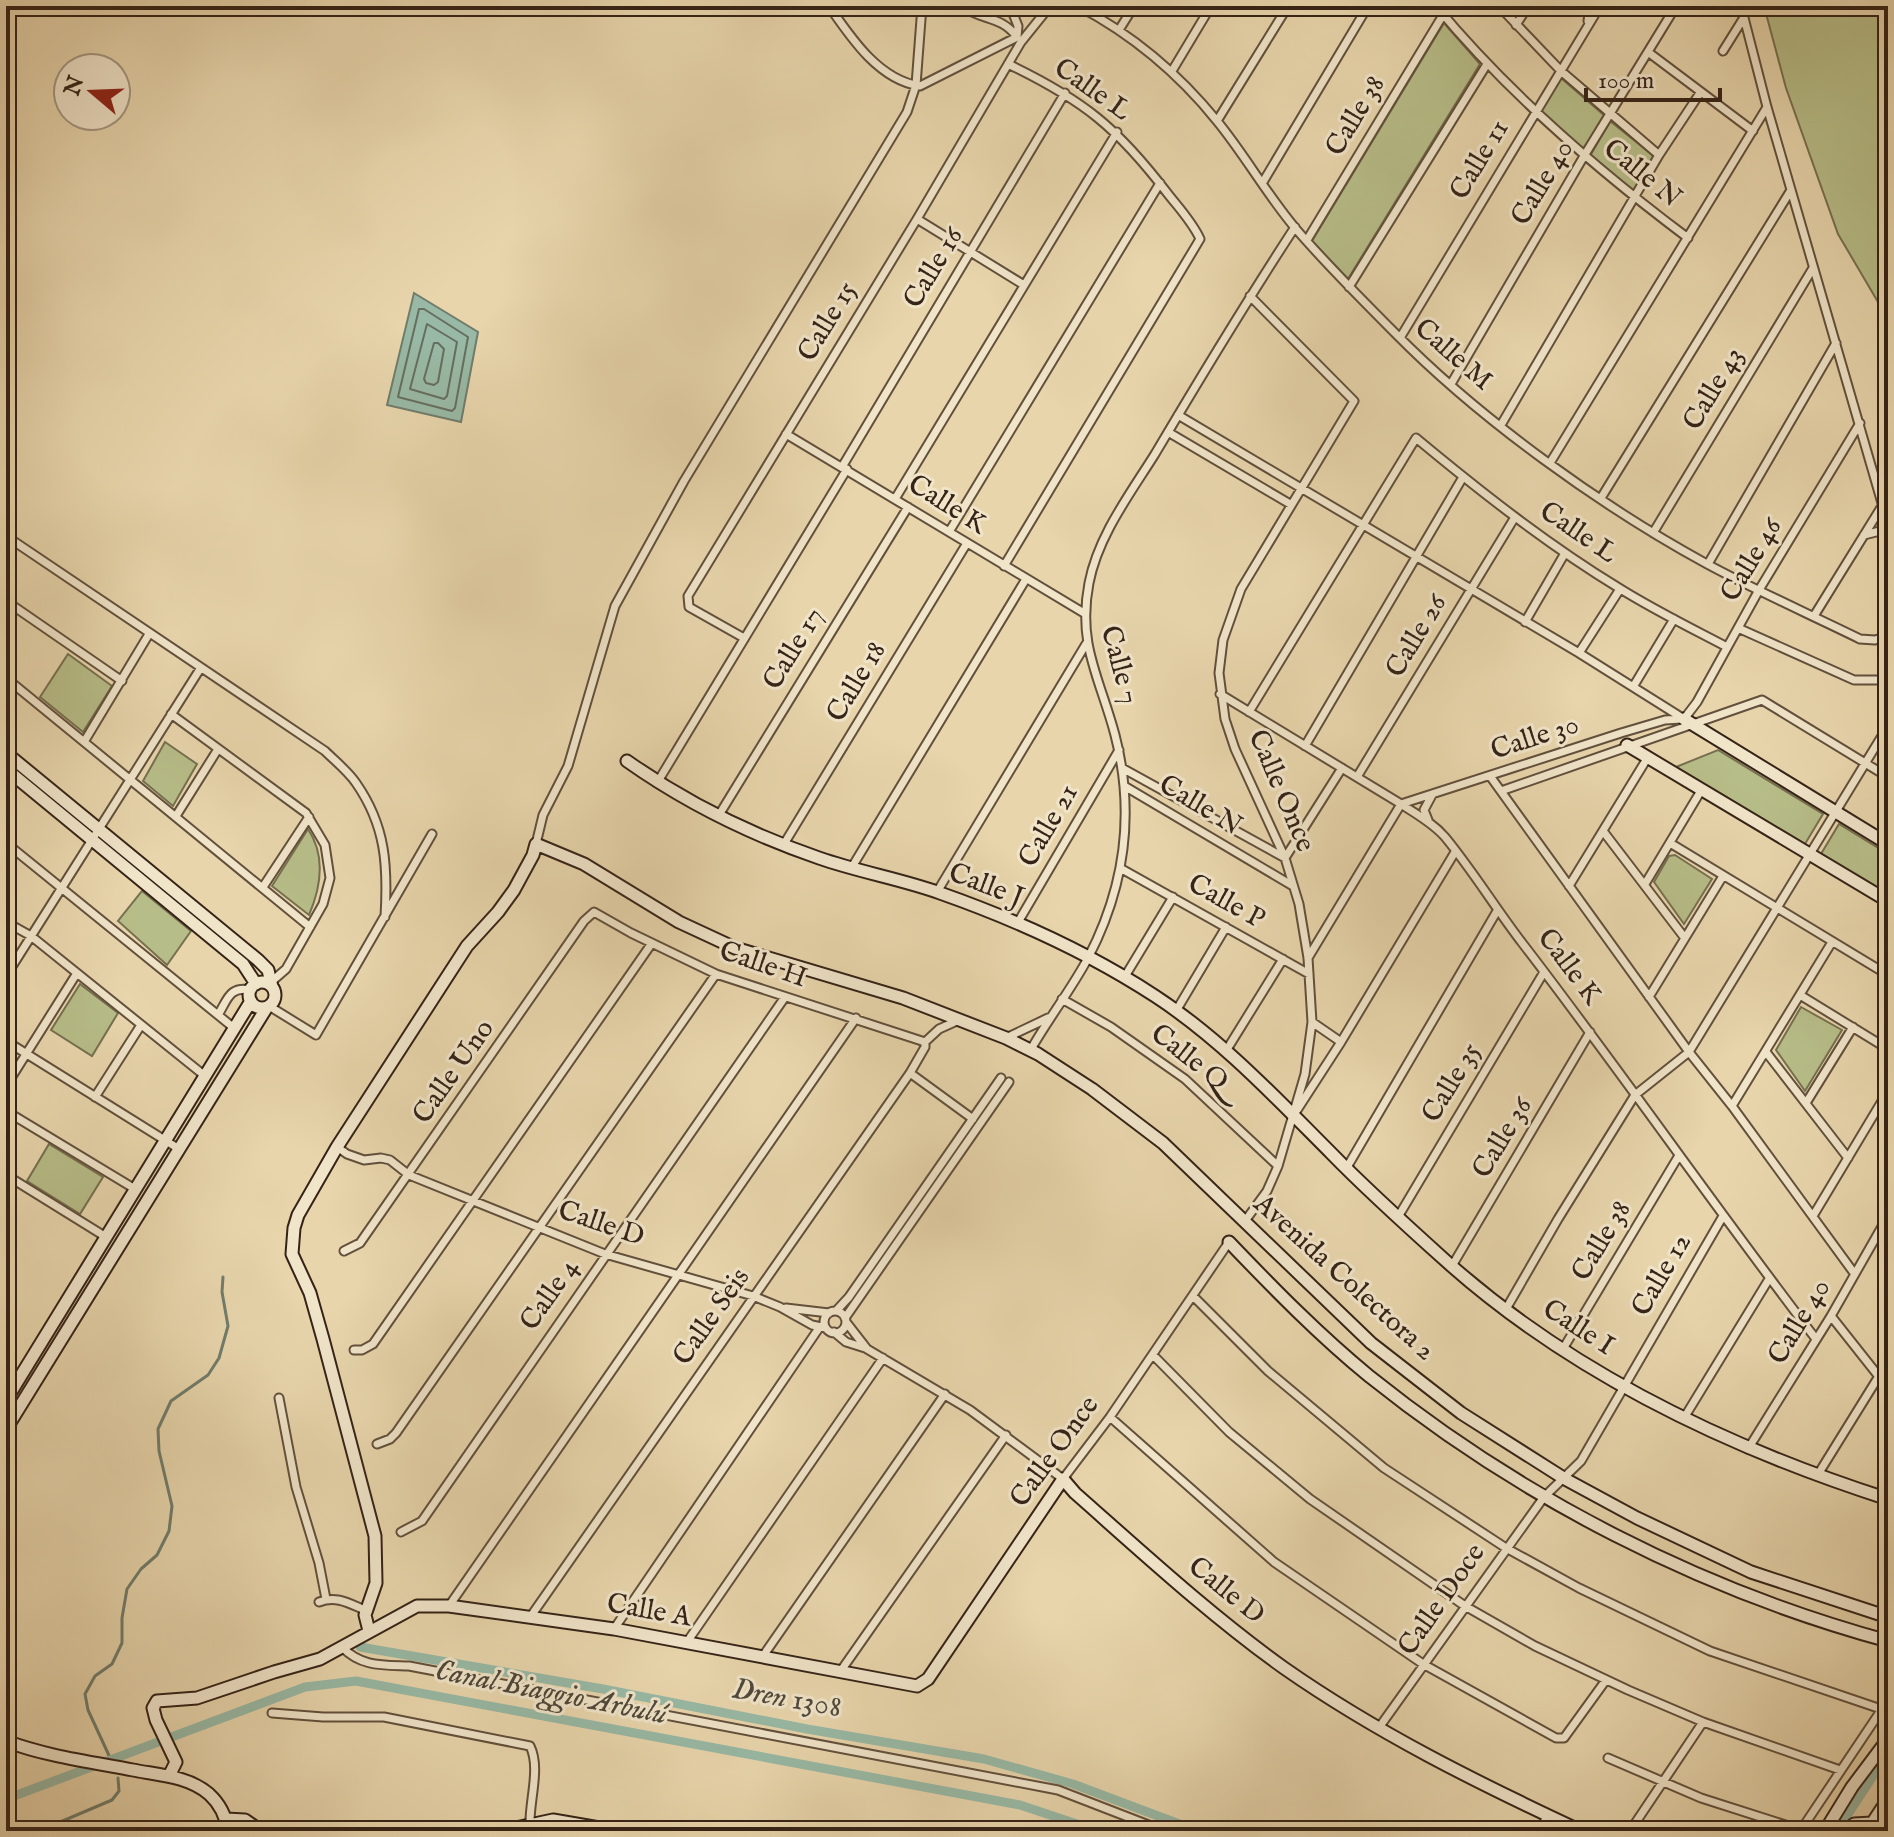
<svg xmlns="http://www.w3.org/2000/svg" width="1894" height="1837" viewBox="0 0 1894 1837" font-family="'IM FELL English',serif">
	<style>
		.green { fill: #b7bd88; stroke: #767050; stroke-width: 2 }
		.water { fill: #98b9a5; stroke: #707d6c; stroke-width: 2 }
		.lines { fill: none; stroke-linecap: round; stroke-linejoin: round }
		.shore { stroke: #666e5e; stroke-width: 2 }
		.stream { stroke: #707d6c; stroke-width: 3 }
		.canal { stroke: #98b9a5; stroke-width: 9 }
		.street-casing { stroke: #62503c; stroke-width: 11 }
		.secondary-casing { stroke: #352317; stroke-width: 15 }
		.street { stroke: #f0e4c9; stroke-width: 7 }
		.secondary { stroke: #f0e4c9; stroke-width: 11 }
		.labels { text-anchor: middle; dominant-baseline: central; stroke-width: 6; stroke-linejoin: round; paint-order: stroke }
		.street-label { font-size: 28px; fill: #352317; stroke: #f0e4c9 }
		.water-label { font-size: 30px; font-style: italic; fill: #4e483a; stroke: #f0e4c9 }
	</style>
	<rect width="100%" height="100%" fill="#e8d5ac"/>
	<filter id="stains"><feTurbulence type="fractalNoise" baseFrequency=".0025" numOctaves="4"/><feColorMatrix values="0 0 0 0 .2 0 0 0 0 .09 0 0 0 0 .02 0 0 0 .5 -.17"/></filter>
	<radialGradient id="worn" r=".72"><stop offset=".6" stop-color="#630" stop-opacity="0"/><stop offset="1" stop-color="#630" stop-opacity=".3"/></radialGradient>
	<path class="green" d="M1764,6h124v313l-50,-85 -52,-146z
		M1444,23l36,41 -132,215 -36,-38z
		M1561,78l44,38 -20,31 -4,1 -41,-37z
		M1610,121l45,36 -22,35 -43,-36z
		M68,654l44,32 -29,46 -43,-35z
		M165,742l32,22 -24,42 -30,-25z
		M1718,750l105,64 -18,30 -129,-77z
		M1839,824l49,30v41l-67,-41z
		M308,829c18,27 13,58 1,86l-37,-29z
		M1675,855l37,24 -28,45 -30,-42 15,-26z
		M142,891l49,40 -24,34 -49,-44z
		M80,984l38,29 -26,43 -41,-26z
		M1801,1007l41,23 -37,61 -29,-41z
		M49,1144l54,33 -23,37 -53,-33z"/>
	<path class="water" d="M414,293l64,39 -17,90 -74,-17z"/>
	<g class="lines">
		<path class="shore" d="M419,309h5l44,28 -13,71 -3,3 -54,-14z
			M427,324l30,18 -10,54 -3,3 -34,-10z
			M434,343h4l6,6 -6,33 -4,3 -8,-2 -2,-4z"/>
		<path class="stream" d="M112,1762l-24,-52 -3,-16 10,-18 17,-12 10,-21v-25l5,-29 14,-20 16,-14 12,-24 3,-25 -13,-55 -1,-22 13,-28 37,-26 11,-17 9,-32 -6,-34 1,-15
			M39,1831l73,-31 7,-9 -1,-13"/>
		<path class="canal" d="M360,1647l243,42 204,40 177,30 89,25 125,47
			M6,1799l299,-112 51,-6 664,124 78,26
			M1837,1831l51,-78"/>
		<defs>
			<path id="street" d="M829,6c22,32 50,74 91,80l97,-49 1,-11 -8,-20
				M962,6c19,15 39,9 55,31
				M1033,6l14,4
				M1078,6c55,29 101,68 139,115 28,34 50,74 79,108 31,36 66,71 100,105 85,86 205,172 311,230 50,27 102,50 153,75l15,1 13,-4
				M1436,6c73,88 160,163 252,232
				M1499,6l62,65 98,84
				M1741,6l26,101 121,417
				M1588,21l2,-15
				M1516,25l12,-19
				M1119,30l15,-24
				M1723,51l20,-32
				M1648,52l105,79
				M1172,71l39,-65
				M1217,121l71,-115
				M1263,182l105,-176
				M917,219l107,66
				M1307,240l136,-225
				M1349,287l138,-223
				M1400,338l200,-332
				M1451,384l133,-228 92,-150
				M1178,415l401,238 105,66
				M1501,425l158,-270 41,-62
				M1168,432l122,72
				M786,434l298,179
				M1550,463l217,-356
				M842,467l223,-374
				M1601,498l190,-308
				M895,499l222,-367
				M949,532l211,-349
				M1653,533l160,-265
				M1864,535l24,-6
				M6,536l319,215c10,10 23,20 31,32 30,43 32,83 29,134
				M1708,564l128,-221
				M1004,566l196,-327c-7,-16 -21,-31 -32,-45 -51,-67 -85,-94 -160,-130
				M6,601l116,80
				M1814,616l68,-110
				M1525,622l40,-69
				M1738,628l116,52h34
				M744,638l-55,-31 -1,-11 229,-377 104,-177 29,-36
				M1579,653l41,-64
				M6,678l304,249
				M1633,687l41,-68
				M1220,694l181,110c15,10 32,19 44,33 28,34 51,72 78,107 100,130 193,265 293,395
				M1249,712l167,-274c65,54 131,106 203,150 35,22 72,40 108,59
				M171,714l135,99 19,32 5,33 -7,26 -37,65 -15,13
				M1684,719l13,-17 62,-112 101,-167
				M84,742l65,-108
				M1305,746l158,-269
				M1122,768l163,90 57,-90
				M1490,776l199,276 43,54 122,167
				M1357,777l158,-260
				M657,783l190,-314
				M1126,787l167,99
				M1501,791l261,-91 126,77
				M719,815l189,-308
				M176,816l42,-67
				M1428,820l-4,-10 8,-15
				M1603,831l81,106
				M6,843l228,185
				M1670,843l218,132
				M536,844l7,-29 25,-49 47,-160 69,-125 223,-369 9,-27 6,-79
				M784,844l183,-301
				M852,867l174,-288
				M1120,868l189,106
				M1645,884l57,-95
				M1569,886l79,-129
				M263,887l46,-70
				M937,892l149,-248
				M6,922l25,14 174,140
				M1017,924l102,-174
				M1308,958l93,-154 220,-71 44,-13 17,-1
				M6,976l194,-307
				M1124,978l49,-81
				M1800,995l88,54
				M1649,997l74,-121
				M1062,999l49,28 74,52 93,87
				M269,1006l47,29 116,-201
				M1176,1011l50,-84
				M218,1015c10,-16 11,-29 33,-25
				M1312,1022l29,20
				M1006,1038l42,-20
				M6,1041l173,108
				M1030,1051c18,-32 41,-61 58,-93 37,-71 47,-146 27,-223 -15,-57 -38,-90 -26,-152 9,-47 41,-89 66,-129 45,-76 91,-152 140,-227
				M1226,1051l57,-92
				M1766,1052l82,106
				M910,1073l63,46
				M6,1086l71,-113
				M95,1097l46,-72
				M1806,1103l47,-76
				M1732,1106l100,-164
				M1297,1110l44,-68 114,-190
				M6,1111l129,78
				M337,1147l10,7 17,6 17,-2 9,2 19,15 196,79 148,42 27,11 32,18 14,3
				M1346,1169l151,-258
				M6,1175l100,62
				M1813,1216l75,-125
				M1398,1217l146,-245
				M1245,1221l22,-30 11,-25 27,-92 7,-52 -4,-64 -9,-54 -14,-46 -50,-109 -10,-30 -6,-46 4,-33 18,-51 113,-188 -104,-105
				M344,1251l16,-8 224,-322 10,-9 37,21 85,41 209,68
				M1452,1266l138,-234
				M1193,1296l75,75 116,97 122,80 73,40 131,63 171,58
				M786,1308l43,5
				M1506,1309l52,-90 77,-124 54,-43 199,-326
				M836,1311l13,-14 152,-219
				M824 1322a11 11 0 1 1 22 0a11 11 0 1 1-22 0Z
				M1831,1316l57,72
				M845,1318l164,-236
				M846,1322l21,27 103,61 93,69 47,-62 119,-175
				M834,1332l12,10 19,6
				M1563,1349l115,-192
				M354,1350h8l11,-6 279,-401
				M1153,1355l76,77 81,67 155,107 70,40 93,44 75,32 137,48
				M279,1398l17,89 23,76 7,36
				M1110,1417l164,145 149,102 133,74h8l42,-58
				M1684,1418l85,-139
				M377,1444l13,-5 6,-6 320,-459
				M1748,1449l83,-133 57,-100
				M1817,1476l62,-100
				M401,1532l21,-11 363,-524
				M319,1602c18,-7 31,2 48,9
				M449,1606l407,-588
				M531,1616l379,-543 15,-26v-5l14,-13 20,-9
				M614,1629l205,-301
				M687,1642l196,-284
				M342,1647c19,20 41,18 67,19l649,124 106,41
				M763,1656l182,-262
				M840,1672l166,-237
				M272,1713l51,4h61l146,29c11,22 -1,55 0,79
				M1378,1729l166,-232 37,-36 142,-245
				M1608,1758l93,40 100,32 87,-130
				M1538,1831l10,-15
				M1630,1831l73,-109"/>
			<path id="secondary" d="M1684,719l204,125
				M1627,745l261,156
				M6,753l252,207 10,10 4,17
				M627,761c58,41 125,74 192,97 40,14 82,21 121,35 74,26 149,60 215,103 66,43 121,102 177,158 36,37 75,72 114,107 125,112 283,187 442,238
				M6,769l237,195 13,20
				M249 995a13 13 0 1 1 26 0a13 13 0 1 1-26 0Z
				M1229,1242c45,47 90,93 140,134 152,122 331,214 519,265
				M6,1400l245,-399
				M6,1429l261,-422
				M369,1631l-4,-16 11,-32 -1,-47 -52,-197 -13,-46 -18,-39 2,-26 4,-13 39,-68 130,-201 31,-34 16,-22 19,-35 3,-11 48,20 95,58 56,26 168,50 103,40 32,16 54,35 71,54 208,200 90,70 104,66 72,39 114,54 137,45
				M6,1741c39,15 85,21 127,29 25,5 55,6 76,24 11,10 17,22 19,37
				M169,1776l7,-14 -20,-42 -3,-12 4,-7 40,-3 77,-26 46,-13 97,-53h32l165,23 303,57 11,-7 135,-200 12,14c68,60 135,122 209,175 93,65 194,115 297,163
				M226,1819l19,1 16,11
				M502,1831l51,-11 64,11
				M1825,1831l27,-44 36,-48
				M1847,1831l7,-7 18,-1
				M1867,1831l21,-32"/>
		</defs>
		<use href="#street" class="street-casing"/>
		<use href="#secondary" class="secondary-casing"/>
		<use href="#street" class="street"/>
		<use href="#secondary" class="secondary"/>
	</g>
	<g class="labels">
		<g class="street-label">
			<text transform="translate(1092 90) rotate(35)">Calle L</text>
			<text transform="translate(1356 116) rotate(-59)">Calle 38</text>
			<text transform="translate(1480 160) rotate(-59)">Calle 11</text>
			<text transform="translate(1642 174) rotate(39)">Calle N</text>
			<text transform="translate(1543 183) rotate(-59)">Calle 40</text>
			<text transform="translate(934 268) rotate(-59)">Calle 16</text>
			<text transform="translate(828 322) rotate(-59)">Calle 15</text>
			<text transform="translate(1453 355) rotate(41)">Calle M</text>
			<text transform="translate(1714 389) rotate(-59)">Calle 43</text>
			<text transform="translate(947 505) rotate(32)">Calle K</text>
			<text transform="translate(1578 533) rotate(34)">Calle L</text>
			<text transform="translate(1752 560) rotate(-59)">Calle 46</text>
			<text transform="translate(1417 636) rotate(-59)">Calle 26</text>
			<text transform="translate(794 649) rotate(-59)">Calle 17</text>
			<text transform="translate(1119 665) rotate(75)">Calle 7</text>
			<text transform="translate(857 682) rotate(-59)">Calle 18</text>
			<text transform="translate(1535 738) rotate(-18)">Calle 30</text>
			<text transform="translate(1281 791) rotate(67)">Calle Once</text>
			<text transform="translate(1200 806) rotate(31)">Calle N</text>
			<text transform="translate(1049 826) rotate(-60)">Calle 21</text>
			<text transform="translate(986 886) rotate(21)">Calle J</text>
			<text transform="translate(1226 902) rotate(29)">Calle P</text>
			<text transform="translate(763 965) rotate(19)">Calle H</text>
			<text transform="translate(1569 967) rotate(53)">Calle K</text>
			<text transform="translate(1189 1058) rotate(38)">Calle Q</text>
			<text transform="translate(454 1072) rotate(-55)">Calle Uno</text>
			<text transform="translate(1452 1083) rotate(-59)">Calle 35</text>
			<text transform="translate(1503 1138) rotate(-59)">Calle 36</text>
			<text transform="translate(601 1224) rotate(19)">Calle D</text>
			<text transform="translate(1602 1241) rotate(-59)">Calle 38</text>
			<text transform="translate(1662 1275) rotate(-60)">Calle 12</text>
			<text transform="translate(1344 1278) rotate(42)">Avenida Colectora 2</text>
			<text transform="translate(550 1295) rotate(-55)">Calle 4</text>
			<text transform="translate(712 1317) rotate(-55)">Calle Seis</text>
			<text transform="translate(1800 1322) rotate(-59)">Calle 40</text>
			<text transform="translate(1578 1328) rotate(33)">Calle I</text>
			<text transform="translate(1055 1452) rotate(-54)">Calle Once</text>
			<text transform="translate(1226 1591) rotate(39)">Calle D</text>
			<text transform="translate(1442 1600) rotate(-55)">Calle Doce</text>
			<text transform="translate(649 1611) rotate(10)">Calle A</text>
		</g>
		<g class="water-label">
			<text transform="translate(551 1693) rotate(11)">Canal Biaggio Arbulú</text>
			<text transform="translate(787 1699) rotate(10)">Dren 1308</text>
		</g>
	</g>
	<rect width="1894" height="1837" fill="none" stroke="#e8d5ac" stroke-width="32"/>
	<rect x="8" y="8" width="1878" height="1821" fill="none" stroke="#352317" stroke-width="4"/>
	<rect x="16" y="16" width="1862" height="1805" fill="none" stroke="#352317" stroke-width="2"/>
	<g transform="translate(92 92) rotate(289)"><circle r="38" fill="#f0e4c9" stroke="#a59782" stroke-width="2"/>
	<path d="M0-6L14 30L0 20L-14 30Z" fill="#8f2418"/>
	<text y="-12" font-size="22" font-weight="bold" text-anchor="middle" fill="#352317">N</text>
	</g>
	<path d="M1586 88v12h134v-12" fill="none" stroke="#352317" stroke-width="4"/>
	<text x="1598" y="88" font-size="24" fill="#352317" stroke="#f0e4c9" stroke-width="6" paint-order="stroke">100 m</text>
	<rect width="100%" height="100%" filter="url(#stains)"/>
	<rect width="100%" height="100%" fill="url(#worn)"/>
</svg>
